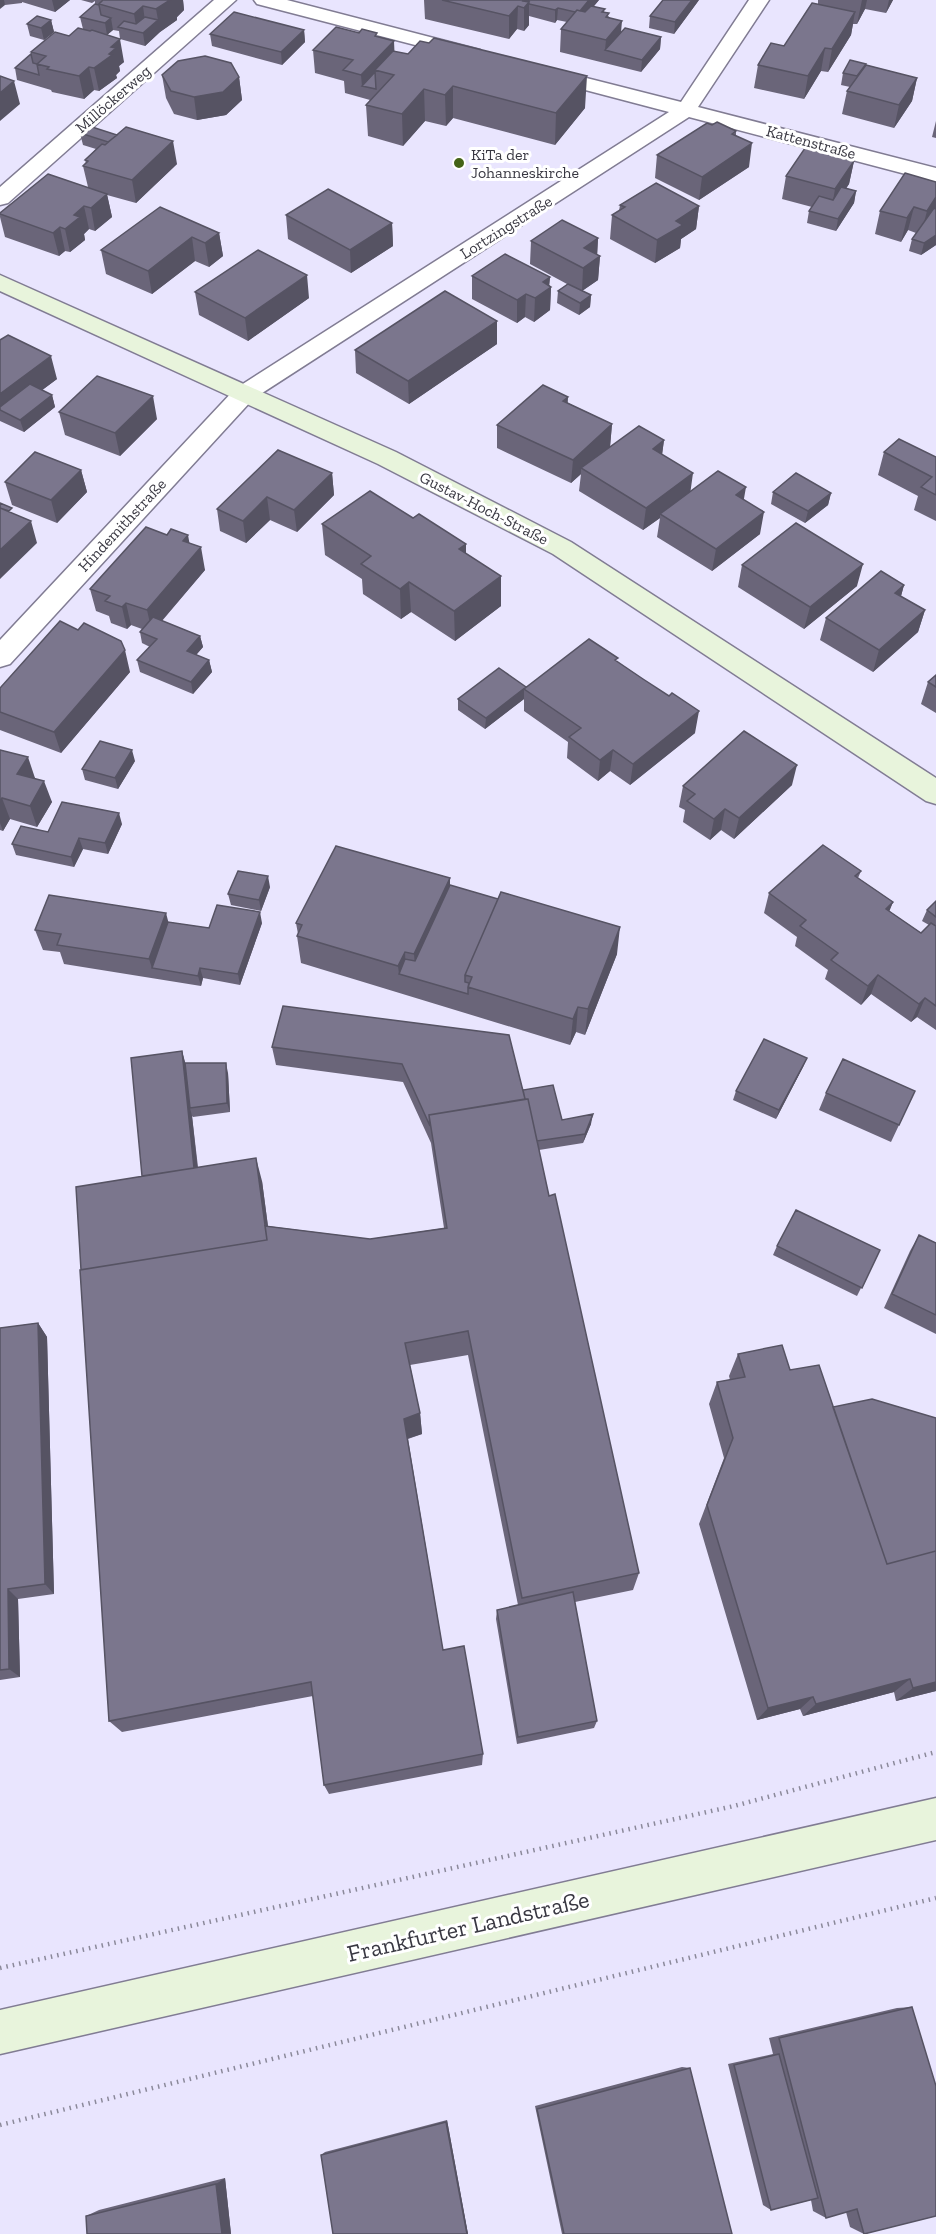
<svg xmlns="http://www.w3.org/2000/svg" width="936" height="2234" viewBox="0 0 936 2234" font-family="'Zilla Slab',serif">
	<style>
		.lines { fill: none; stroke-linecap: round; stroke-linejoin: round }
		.minor-casing { stroke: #817c93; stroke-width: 3 }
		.secondary-casing { stroke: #817c93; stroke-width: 3 }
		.path { stroke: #8b899a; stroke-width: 4.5; stroke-dasharray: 1.5 5; stroke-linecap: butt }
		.minor { fill: #fff; fill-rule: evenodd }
		.secondary { fill: #e8f4dc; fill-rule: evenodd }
		.wall { fill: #6a6579 }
		.shaded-wall { fill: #565363 }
		.building { fill: #7b768d; stroke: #565363; stroke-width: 1.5 }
		.poi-dot { fill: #446318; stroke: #fff; stroke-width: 2 }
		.labels { text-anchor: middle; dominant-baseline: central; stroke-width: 6; stroke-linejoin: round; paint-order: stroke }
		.far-street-label { font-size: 16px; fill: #393842; stroke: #fff }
		.far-poi-label { font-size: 16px; fill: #393842; stroke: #fff; text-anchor: start }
		.near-street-label { font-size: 24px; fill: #393842; stroke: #fff }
	</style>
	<rect width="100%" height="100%" fill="#e9e5fe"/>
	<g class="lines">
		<defs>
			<path id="minor" d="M214,0h22l-228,203 -8,2v-18z
				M254,0h33l193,50 3,4 -3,4 -7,2 -216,-56z
				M749,0h20l-71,107 238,61v14l-247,-65 -436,282 -243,265 -10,3v-27l235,-251 434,-277 -133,-35 -3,-4 3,-4 7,-2 138,35z"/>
			<path id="secondary" d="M0,275l396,177 175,90 365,236v26l-10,-3 -373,-247 -175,-90 -378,-173z
				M936,1798v42l-936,214v-44z"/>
		</defs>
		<use href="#minor" class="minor-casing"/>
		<use href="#secondary" class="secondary-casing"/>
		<path class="path" d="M0,1968l734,-162 202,-54
			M0,2125l936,-227"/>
		<use href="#minor" class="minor"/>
		<use href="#secondary" class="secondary"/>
	</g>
	<path class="wall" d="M0,0h70l-15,12 -33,-10v1l-17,2z
		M81,0h102l1,10 -7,7v3l-17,12 -15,14 -25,-7 -1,-8 -6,-1 -6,5 17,27 -5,4 1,5 -4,4 1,3 -18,13 -5,-1 -10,9 -32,-7 -1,-2 -34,-10 -2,-12 16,-14v-2l52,-23 -3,-12 15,-13v-3l-3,2z
		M424,0h175l-5,6 11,6 16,20 40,5 -1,12 -19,23 -81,-20 1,-23 6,-7 -10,-2 -2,3 -26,-7v9l-5,6 -7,-2 -8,10 -84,-20z
		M699,0l-25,34 -25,-6 1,-12z
		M818,0h75l-7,13 -21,-4 -8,15h-4l-2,11 -23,37 -7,-1 -17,28 -50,-11 4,-23 26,-19 34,-42z
		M51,20l3,12 -10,8 -14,-4 -3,-12z
		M304,30l1,12 -23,23 -70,-19 -2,-12z
		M377,37l17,4v10l191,57 -30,37 -102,-27 -7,8 -21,-5 -22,25 -35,-10 -2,-31 4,-5 -25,-7 -1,-12 -29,-8 -2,-23z
		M866,65l51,13 -5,23 -18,27 -52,-14 5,-23 3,-4 -9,-2 2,-12z
		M162,75l77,2 3,23 -16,15 -29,5 -23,-6 -8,-16z
		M936,121v17l-4,-1z
		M712,125l24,6v4l13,32 -50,33 -44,-22 2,-23z
		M80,133l97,31 -41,39 -29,-8 5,22 -17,14 -6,-2 -5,5 1,6 -15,12 -5,-1 -6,5 -54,-19 -5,-20v-4l88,-26 -5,-21 3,-3 -1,-3 11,-11 -13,-4z
		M854,161l-5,23 -3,4 10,3 -2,12 -18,28 -29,-8 2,-12 3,-4 -30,-8 4,-23z
		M936,182v63l-15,10 -12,-4 3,-12 4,-6 -8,-3 -7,12 -26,-8 5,-23z
		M620,205l79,1 -3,23 -15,10 -1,9 -25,15 -45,-24 2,-24 7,-4z
		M286,215l106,8 1,23 -42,27 -63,-34z
		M219,233l4,23 -14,11 -14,-6 -43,33 -46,-20 -5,-24z
		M598,238l-1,17 3,1 -2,24 -16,11 9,4 -1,12 -11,8 -22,-12 1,-12 9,-7 -37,-20 1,-23z
		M472,276l78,1 -1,8 2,2 -1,23 -16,12 -9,-5 -8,6 -45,-24z
		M195,292l114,6 -61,43 -49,-26z
		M497,321v23l-88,60 -53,-31 -1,-23z
		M0,340l57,39 -15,11 10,5 3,12 -31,25 -24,-11z
		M568,403l44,21 -2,23 -4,4 58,-11 -2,14 29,38 53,8 16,34 -48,37 -55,-34 3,-19 -17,12 -64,-39 2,-17 -10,9 -74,-35v-23z
		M59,412l98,7 -37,37 -55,-21z
		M884,452l52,5v64l-22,-11 4,-14 -40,-21z
		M81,470l6,22 -30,31 -45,-18 -7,-23z
		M332,473l2,22 -37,37 -27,-12 -24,23 -26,-12 -3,-22z
		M773,492l58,1 -3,12 -23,18 -34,-19z
		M413,518l53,26v10l35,52 -46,35 -44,-29 -10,7 -38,-25 -1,-15 -37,-24 -3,-31z
		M189,543l16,27 -43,51 38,15 3,11 -7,8 13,5 3,12 -19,22 -53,-22 -3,-12 13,-13 -8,-4 -2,-11 2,-3 -11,-4 -4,4 -16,-6 -2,-7 -13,-5 -6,-22z
		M742,565l115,21 -53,43 -66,-42z
		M904,585l-3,11 24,14 -7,22 -45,40 -53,-32 6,-22z
		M78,630l52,42 -69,81 -61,-23v-42z
		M617,662l78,71 -65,52 -20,-14 -12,10 -31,-23 1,-16 -44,-31v-12l-39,30 -27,-19v-11l68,-12v1z
		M936,675v38l-15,-9 7,-22z
		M0,750l35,28 17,24 -15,25 -27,-8 -7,12 -3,-1z
		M135,761l-17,28 -33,-9 -3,-11z
		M792,785l-58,54 -13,-9 -11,10 -27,-18 2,-12 -6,-3 4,-21z
		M122,824l-14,30 -25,-5 -9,18 -58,-12 -4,-11 36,-12z
		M861,871l-3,7 35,24 -4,9 32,22 8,-8 -7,-4 5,-11 9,-9v129l-19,-13 -6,5 -40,-28 -10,11 -36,-26 3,-9 -33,-24 2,-9 -33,-24 5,-20z
		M450,878v7l167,69 -32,81 -9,-3 -6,13 -269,-82 -4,-27 1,-2 -2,-11z
		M270,887l-9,24 -30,-6 -3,-11z
		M168,922l41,6 53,-5 -22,62 -37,-7 -2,8 -137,-22 -4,-12 -17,-2 -8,-20z
		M283,1006l240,84 39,30 29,4 -8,19 -44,7 10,46 90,377 -6,17 -58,12 22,119 -3,7 -77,16 -21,-125 1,-9 21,-5 -50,-250 -58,10 10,48 2,21 -14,5 35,211 40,104 -1,11 -153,29 -5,-9 -11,-89 -191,36 -13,-11 -28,-451 61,-94 40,-125 3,12 43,10 2,39 -37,5 -1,-1 6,51 64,14 6,45 102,13 74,-11 -13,-85 -28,-61 -127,-17 -4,-18z
		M807,1058l-4,9 -27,52 -43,-19 3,-9z
		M915,1091l-24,51 -72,-32 7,-17z
		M919,1235l17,8v91l-52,-26 26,-57z
		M777,1246l103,4 -23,46 -84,-41z
		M38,1323l9,14 7,257 -36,5 2,78 -20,3v-352z
		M738,1354l52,16 43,37 103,284 -40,10 -2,-9 -91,24 -3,-7 -43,11 -58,-196 25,-66 -15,-54 8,-22 13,-2 -1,-4z
		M912,2007l-48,227 -14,-7 -4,-15 -20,6 -13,-7 -2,-11 -40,10 -8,-5 -35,-141 45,-10 -4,-16 128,-30z
		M682,2067l8,1 42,166h-170l-27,-128z
		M447,2120l21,114h-135l-12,-79 4,-3z
		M225,2178l6,56 -145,-18 13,-6z"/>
	<path class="shaded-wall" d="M0,0h4l1,5 -5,4z
		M52,0h18l-15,12z
		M169,0h14l1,10 -7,7v3l-17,12 -15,14 -2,-13 15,-13 -2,-11z
		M524,0h5v25l-5,6z
		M589,0h10l-21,25v-12z
		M692,0h7l-25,34 1,-12z
		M862,0h5l-2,9 -8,15z
		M889,0h4l-7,13z
		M143,6l3,23 -9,3 -3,-18z
		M518,6l-1,23 -8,10v-23z
		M558,8l-1,12 -2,3v-13z
		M855,12l-4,23 -23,37 4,-23z
		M111,18l2,12 -6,5 -2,-12z
		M51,20l3,12 -10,8 -3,-12z
		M622,21l-2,23 -15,6 1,-10z
		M304,30l1,12 -23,23 -1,-13z
		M661,37l-1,12 -19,23 1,-12z
		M120,39l4,23 -5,4 1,5 -4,4 1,3 -18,13 -5,-23 15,-14 2,-7z
		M394,41l1,23 -20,6 1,14 -14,2 -1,-11z
		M825,48l-4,23 -17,28 4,-23z
		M89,67l5,23 -10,9 -5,-23z
		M587,76l-2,32 -30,37 1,-32z
		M239,77l3,23 -16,15 -29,5 -3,-23z
		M917,78l-5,23 -18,27 5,-23z
		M14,81l6,23 -20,17v-28z
		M453,86v32l-7,8 -1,-31z
		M424,89l1,32 -22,25 -1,-32z
		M173,141l4,23 -41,39 -4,-23z
		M752,143l-3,24 -50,33 3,-23z
		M854,161l-5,23 -18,28 4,-23z
		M856,191l-2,12 -18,28 2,-12z
		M107,194l5,23 -17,14 -4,-23z
		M936,197v14l-15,23 6,-23z
		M84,206l5,23 -5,5 1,6 -15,12 -5,-23 9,-14z
		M699,206l-3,23 -15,10 -1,9 -25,15 2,-23 19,-19z
		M914,207l-6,23 -7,12 6,-24z
		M392,223l1,23 -42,27 -1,-23z
		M60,227l5,24 -6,5 -6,-23z
		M219,233l4,23 -14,11 -4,-24z
		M936,235v10l-15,10 3,-12z
		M192,237l3,24 -43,33 -4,-23z
		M598,238l-1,20 3,-2 -2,24 -16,11 2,-43z
		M307,275l2,23 -61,43 -3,-23z
		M550,277l-1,11 2,-1 -1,23 -16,12 1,-24 8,-16z
		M526,294l-1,23 -8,6v-23z
		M591,295l-1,12 -11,8 1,-12z
		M497,321v23l-88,60 -1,-23z
		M51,356l6,23 -48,36 -9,-5v-16z
		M52,395l3,12 -31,25 -4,-12z
		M153,396l4,23 -37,37 -5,-23z
		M568,397l-1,23 -4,-19z
		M612,424l-2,23 -25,23 -4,-2v6l-10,9 2,-23z
		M664,440l-3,23 -8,-14z
		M81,470l6,22 -30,31 -6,-23z
		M332,473l2,22 -37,37 -3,-22z
		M693,473l-3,22 -30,19v4l-17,12 3,-22z
		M746,487l-4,23 -6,-15z
		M831,493l-3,12 -23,18 3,-12z
		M267,497l3,23 -24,23 -3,-22z
		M764,512l-4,22 -48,37 4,-22z
		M31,521l6,22 -37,36v-29z
		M188,535l4,22 -9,-16z
		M466,544v30l-7,-25z
		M201,547l4,23 -53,62 -5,-22z
		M863,564l-6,22 -53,43 6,-22z
		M501,576v30l-46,35 -1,-30z
		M409,582l2,30 -10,7 -1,-30z
		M904,585l-6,22 -3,-14z
		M126,603l5,22 -4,4 -5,-22z
		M925,610l-7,22 -45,40 6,-22z
		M200,636l3,11 -14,16 -2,-12z
		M125,650l5,22 -69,81 -7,-21z
		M209,660l3,12 -19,22 -2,-12z
		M526,687v3l-2,-1v10l-39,30 1,-11z
		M699,711l-4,22 -65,52 3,-21z
		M132,750l3,11 -17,28 -3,-11z
		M613,750l-3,21 -12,10 2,-21z
		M28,757l7,21 -10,17 -8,-21z
		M797,765l-5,20 -58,54 5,-21z
		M44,781l8,21 -15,25 -7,-21z
		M2,798l8,21 -7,12 -3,-8v-21z
		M725,809l-4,21 -11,10 4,-21z
		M119,813l3,11 -14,30 -3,-11z
		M79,838l4,11 -9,18 -3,-10z
		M268,876l2,11 -9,24 -2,-11z
		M450,878v27l-34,74 -2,-25z
		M893,902l-8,20 1,-13z
		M260,912l2,11 -22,62 -2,-11z
		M166,913l5,19 -19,36 -3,-9z
		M620,927l-3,27 -32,81 3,-26z
		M405,952l1,24 -7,-2 -1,-8z
		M200,968l3,10 -2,8 -3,-10z
		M878,975l-7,19 -10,11 7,-19z
		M925,998l-8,19 -6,5 8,-18z
		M578,1007l-2,25 -6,13 3,-26z
		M182,1051l5,18 3,39 2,8 8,75 -5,-16z
		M807,1058l-4,9 -27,52 3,-9z
		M226,1063l2,10 2,39 -3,-9z
		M593,1114l-2,10 -8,19 2,-9z
		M256,1158l6,23 11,84 -5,-21z
		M38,1323l9,14 7,257 -9,-10z
		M420,1413l2,21 -16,5 -2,-20z
		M8,1589l10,10 2,78 -11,-8z
		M910,1679l-16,13 -91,24 13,-12z
		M936,1682v9l-40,10 17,-13z
		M813,1697l-13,12 -43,11 11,-12z
		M447,2120l21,114h-1l-21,-112z
		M225,2178l6,56h-9l-6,-50z"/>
	<path class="building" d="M103,0h67l-14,9 -13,-3 -9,8 -35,-10z
		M442,0h82l-1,1 6,1 -5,6 -6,-2 -9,10z
		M529,0h60l-9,11 -3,-1 -2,2 -17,-4 -3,2 -26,-6z
		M663,0h29l-17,22 -25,-6z
		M812,3l43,9 -23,37 -7,-1 -17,28 -50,-11 13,-22 13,3z
		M95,4l4,1 2,10 10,3 -6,5 -25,-6z
		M591,6l14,3 -3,3 7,1 -3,4 16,4 -16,19 -45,-11 16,-19 8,2z
		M234,12l70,18 -23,22 -71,-18z
		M37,16l14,4 -10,8 -14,-4z
		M145,17l13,3 -15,13 -25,-6 6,-6 12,3z
		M336,27l23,6 3,-4 15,4 -2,3 19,5 -33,34 -18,-5 10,-10 -40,-10z
		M78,28l12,3 2,-1 28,9 -9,8 5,1 -7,6 3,1 -18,13 -5,-1 -10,9 -32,-7 2,-2 -12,-3 9,-8 -15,-4 24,-20 14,4z
		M625,28l36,9 -19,23 -37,-10z
		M434,38l153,38 -31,37 -103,-27 -8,9 -21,-6 -22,25 -36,-9 28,-30 -19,-5 18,-19 15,3 12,-13 9,2z
		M31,54l2,9 4,1 2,11 -24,-7z
		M205,56l26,7 8,14 -16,15 -29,5 -23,-6 -9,-16 16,-14z
		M850,60l16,4 -9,12 -14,-3z
		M866,65l51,13 -18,27 -52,-14z
		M375,72l1,17 -14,-3z
		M0,76l14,5 -14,12z
		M717,122l19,9 -4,3 20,9 -50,34 -45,-22 50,-32 5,2z
		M89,126l28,9 -9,7 -28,-9z
		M126,127l47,14 -41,39 -49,-14 5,-5 -3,-1 17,-16 3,1z
		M805,148l49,13 -19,28 -49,-13z
		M905,173l31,9v15l-9,14 -13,-4 -7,11 -27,-7z
		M48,174l59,20 -16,14 -7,-2 -10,9 6,2 -15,12 -5,-2 -7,6 -53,-19v-1z
		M656,183l43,23 -23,15 7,4 -26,15 -45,-25 13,-8 -5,-2z
		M841,187l15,4 -18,28 -29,-8 10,-15 14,4z
		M328,189l64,34 -42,27 -64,-35z
		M160,207l59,26 -14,10 -13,-6 -44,34 -47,-21z
		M934,208l2,1v26l-12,8 -12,-4z
		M562,220l36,18 -14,10 16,8 -17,12 -52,-27z
		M258,250l49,25 -62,43 -50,-26z
		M505,254l45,23 -7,5 8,5 -16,11 -9,-4 -9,6 -45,-24z
		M568,284l23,11 -11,8 -22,-12z
		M445,291l52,30 -89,60 -53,-31z
		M8,335l43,21 -51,38v-54z
		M97,376l56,20 -38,37 -56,-21z
		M30,384l22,11 -32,25 -20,-10v-3z
		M543,385l25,12 -5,4 49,23 -39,36 -76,-35z
		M639,426l25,14 -11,9 40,24 -47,35 -65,-40z
		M899,439l37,18v38l-15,-8 11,-10 -48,-25z
		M278,450l54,23 -38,37 -27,-13 -24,24 -26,-12z
		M35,452l46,18 -30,30 -46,-18z
		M718,471l28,16 -10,8 28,17 -48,37 -56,-35z
		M796,473l35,20 -23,18 -35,-19z
		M370,491l43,27 6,-4 47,30 -7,5 42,27 -47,35 -45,-29 -9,7 -39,-25 10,-8 -49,-32z
		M0,503l12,5 -3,3 -9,-3z
		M0,508l31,13 -31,29z
		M796,523l67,41 -53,43 -68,-42z
		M146,527l21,8 4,-6 17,6 -5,6 18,6 -54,63 -21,-7 -4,4 -17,-6 5,-5 -20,-7z
		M881,571l23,14 -9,8 30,17 -46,40 -53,-32z
		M153,617l47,19 -13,15 22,9 -18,22 -54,-22 20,-21 -17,-7z
		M60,621l18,9 6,-7 37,18 4,9 -71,82 -54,-20v-24z
		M589,639l29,19 -3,2 28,19 26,17 3,-3 27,18 -66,53 -20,-14 -13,10 -31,-23 12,-9 -57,-39z
		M499,668l27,19 -40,31 -28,-19z
		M936,675v12l-8,-5z
		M744,731l53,34 -58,53 -14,-9 -11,10 -27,-18 8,-7 -12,-8z
		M100,741l32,9 -17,28 -33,-9z
		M0,750l28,7 -11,17 27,7 -14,25 -28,-8 -2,4z
		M62,802l57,11 -14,30 -26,-5 -8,19 -59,-13 9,-18 27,6z
		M823,845l38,26 -6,5 38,26 -7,7 35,24 10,-10 5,3v80l-11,-8 -6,6 -41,-29 -10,11 -37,-26 7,-7 -38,-27 6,-6 -37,-27z
		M336,846l114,32 -36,76 -9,-2 -7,14 -101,-30 5,-11 -6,-2z
		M238,871l30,5 -9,24 -31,-6z
		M450,885l48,14 -33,76v7l4,1 -1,4v7l-69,-20 6,-15 10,2z
		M501,892l119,35 -32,82 -10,-2 -5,12 -105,-32 4,-10 -7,-2z
		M49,895l117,18 -17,46 -92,-14 4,-11 -26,-4z
		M936,901v16l-9,-7z
		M217,905l43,7 -22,62 -38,-6 -2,8 -46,-8 16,-46 41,6z
		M283,1006l226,29 16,64 -96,16 1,11 -28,-62 -130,-17z
		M764,1039l43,19 -28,52 -43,-19z
		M182,1051l12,117 -52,8 -11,-118z
		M843,1059l72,32 -16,34 -73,-32z
		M185,1063h41l1,40 -37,5z
		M553,1085l9,35 31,-6 -8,20 -48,7 -9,-42h-3l-2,-9z
		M528,1099l21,97 6,-2 84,379 -117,25 -54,-267 -63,12 15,70 -16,6 39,231 21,-4 19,108 -159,31 -13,-103 -202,39 -29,-451 187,-30 -2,-14 105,13 77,-11 -18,-113z
		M256,1158l11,82 -186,30 -5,-83z
		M796,1210l84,40 -18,38 -85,-42z
		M919,1235l17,8v72l-44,-21z
		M38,1323l7,261 -37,5 1,80 -9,1v-342z
		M782,1345l8,25 29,-5 68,199 49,-13v131l-23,6 -3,-9 -94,25 -3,-7 -45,11 -61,-203 26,-67 -16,-56 28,-5 -7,-23z
		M872,1399l64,19v133l-49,13 -54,-157z
		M573,1592l24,129 -79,16 -21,-127z
		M912,2007l24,79v130l-72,18 -7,-25 -31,9 -47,-180z
		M779,2054l39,144 -47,12 -37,-145z
		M690,2068l42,166h-168l-27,-125z
		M446,2122l21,112h-134l-12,-79z
		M216,2184l6,50h-135l-1,-18z"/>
	<circle class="poi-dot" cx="459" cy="163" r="6"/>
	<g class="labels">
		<g class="far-street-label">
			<text transform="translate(113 99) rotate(-41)">Millöckerweg</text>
			<text transform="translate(811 142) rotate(15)">Kattenstraße</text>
			<text transform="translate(506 227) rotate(-32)">Lortzingstraße</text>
			<text transform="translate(484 508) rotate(27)">Gustav-Hoch-Straße</text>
			<text transform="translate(122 525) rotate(-47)">Hindemithstraße</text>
		</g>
		<g class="far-poi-label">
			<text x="471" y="154">KiTa der<tspan x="471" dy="18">Johanneskirche</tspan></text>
		</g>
		<g class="near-street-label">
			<text transform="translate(468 1926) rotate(-13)">Frankfurter Landstraße</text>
		</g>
	</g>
</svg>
